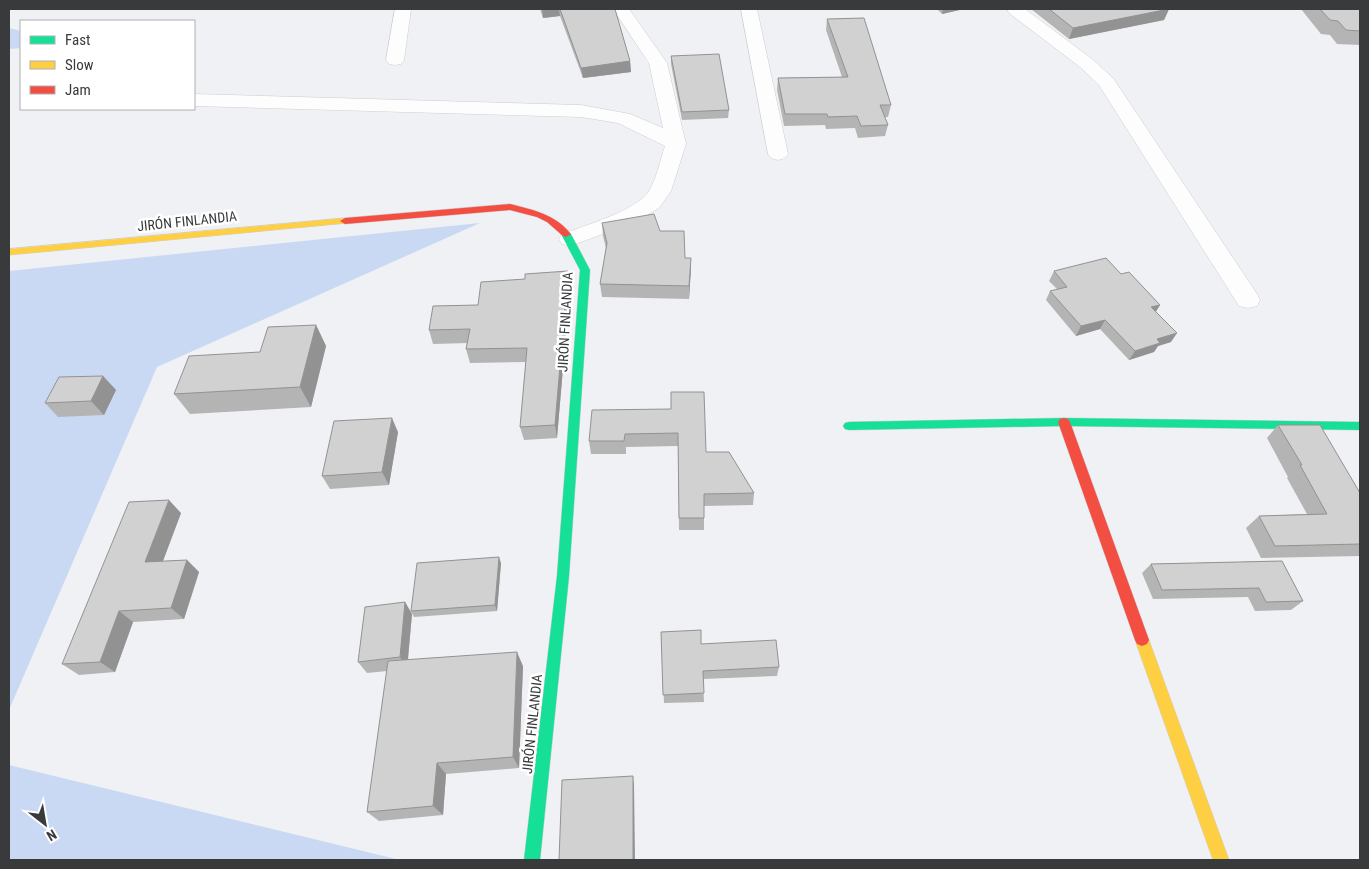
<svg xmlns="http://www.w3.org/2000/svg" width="1369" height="869" viewBox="0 0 1369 869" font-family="'Roboto Condensed',sans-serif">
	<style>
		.green { fill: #cad9f3 }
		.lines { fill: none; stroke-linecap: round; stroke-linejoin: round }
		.street-casing { stroke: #ccced0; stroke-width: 1 }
		.fast-casing { stroke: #ccced0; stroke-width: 1 }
		.slow-casing { stroke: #ccced0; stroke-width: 1 }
		.jam-casing { stroke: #ccced0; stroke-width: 1 }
		.street { fill: #fdfdfd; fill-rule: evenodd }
		.fast { fill: #16e098; fill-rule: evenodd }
		.slow { fill: #ffcf43; fill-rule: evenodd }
		.jam { fill: #f24e42; fill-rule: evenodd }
		.wall { fill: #b4b4b5 }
		.shaded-wall { fill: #929293 }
		.building { fill: #d1d1d2; stroke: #929293 }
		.labels { text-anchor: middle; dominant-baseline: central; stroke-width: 5; stroke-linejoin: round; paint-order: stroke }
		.street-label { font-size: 14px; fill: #393a3c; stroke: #fff }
	</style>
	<rect width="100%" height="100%" fill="#eff1f4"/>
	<path class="green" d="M9,28l12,3v17l-12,1z
		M480,223l-323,144 -148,343v-439z
		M9,765l391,95h-391z"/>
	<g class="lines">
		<defs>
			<path id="street" d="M395,9h16l-7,51 -3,4 -6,1 -6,-1 -3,-4z
				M613,9h16l38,54 19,81 -15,47 -12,17 -26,15 -63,23 -8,-2 -3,-5 3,-5c22,-8 76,-24 87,-43 8,-13 11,-31 16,-45l-47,-23 -37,-6 -387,-11v-12l387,11 49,9 33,14 -14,-65z
				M741,9h16l31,145 -3,4 -7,2 -7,-2 -3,-4z
				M1007,9h18l67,50 21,19 144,216 3,6 -3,6 -9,2 -9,-2 -140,-221 -19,-18 -71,-54z"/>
			<path id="fast" d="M566,231l5,3 19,36 -21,306 -29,284h-16l33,-284 23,-306 -19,-36z
				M1064,418l296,4v8l-296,-4 -215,4 -4,-1 -2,-3 2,-3 4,-1z"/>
			<path id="slow" d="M345,218l3,1v4l-339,32v-6z
				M1142,634l5,2 2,4 80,220h-16l-78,-220 2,-4z"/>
			<path id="jam" d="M510,204c23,6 45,10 61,30l-5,3 -3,-1 -16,-14 -10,-5 -27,-7 -165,14 -5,-3 5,-3z
				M1064,418l4,1 2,3 79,218 -2,4 -5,2 -5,-2 -2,-4 -77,-218 2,-3z"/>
		</defs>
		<use href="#street" class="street-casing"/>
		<use href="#fast" class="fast-casing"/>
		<use href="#slow" class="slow-casing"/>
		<use href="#jam" class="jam-casing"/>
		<use href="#street" class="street"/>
		<use href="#fast" class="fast"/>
		<use href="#slow" class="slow"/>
		<use href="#jam" class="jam"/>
	</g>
	<path class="wall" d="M540,9h75l15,52 1,11 -48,6 -23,-62 -17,2z
		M937,9h27l-22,5z
		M1031,9h138l-5,11 -95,19z
		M1301,9h59v36l-23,-1 -7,-9 -9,-1z
		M827,19l64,86 -3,12h-3l3,8 -3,11 -27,2 -3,-10 -29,1 -1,-4 -41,1 -7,-36 1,-12 64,-1 -16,-47z
		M671,56l58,54 -1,8 -46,2 -11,-56z
		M602,223l58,8 25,27h6l-2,41 -87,-2 -2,-13 6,-36 -3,-12z
		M568,271l2,15 -13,152 -33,2 -4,-13 6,-65 -56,1 -4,-14 1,-6 -34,1 -4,-14 49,-25 47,-26z
		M1054,271l67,3 39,31 -4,7 15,30 -13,4 -4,6 -25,8 -29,-31 -24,7 -30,-36 4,-9 7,-2 -8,-8z
		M316,325l10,21 -15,61 -121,7 -16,-20z
		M103,376l13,14 -12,25 -46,2 -13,-14z
		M671,409l35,43 48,41 -1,12 -49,1v24h-25l-1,-84 -52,1v7h-35l-2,-13z
		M1278,425l82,68v63l-99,2 -15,-30 13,-12 48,-2 -20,-36 1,-1 -21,-39z
		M398,432l-9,53 -59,4 -8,-13z
		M181,513l-18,48 24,-1 12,12 -15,47 -51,3 -18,50 -36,3 -17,-11z
		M1282,561l21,40 -12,9 -36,1 -7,-14 -95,2 -11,-26 9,-9z
		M501,563l-4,48 -83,6 -3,-6z
		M405,602l7,12 -4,46 115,6 -4,102 -73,6 -3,41 -64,6 -12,-9 20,-141 -20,2 -9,-11z
		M661,632l118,35 -2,9 -74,3 1,23 -40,1z"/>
	<path class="shaded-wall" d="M542,9h17l1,7 -17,2z
		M943,9h21l-22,5z
		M1169,9l-5,11 -95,19 4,-11z
		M630,61l1,11 -48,6 -2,-10z
		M691,258v12l-2,29v-13z
		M568,271l2,15 -13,152 -2,-13z
		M1160,305l-6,9 -3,-7z
		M1105,320l-5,9 -24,7 5,-10z
		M316,325l10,21 -15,61 -11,-20z
		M1177,333l-6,9 -13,4 -4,6 -25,8 6,-9 22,-12z
		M103,376l13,14 -12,25 -13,-14z
		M392,418l6,14 -9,53 -7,-13z
		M169,500l12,13 -23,61 -13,-12z
		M499,557l2,6 -4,48 -2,-6z
		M187,560l12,12 -15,47 -13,-11z
		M405,602l7,12 -5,54 -7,-11z
		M119,611l14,11 -18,50 -15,-10z
		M517,652l6,14 -4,102 -6,-11z
		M437,763l9,11 -3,41 -10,-9z
		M633,776l1,9 1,75h-2z"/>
	<path class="building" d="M560,9h55l15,52 -49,7z
		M1049,9h120l-96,19z
		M1320,9h40v22l-14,-1 -8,-9 -8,-1z
		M864,18l27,87h-11l8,20 -27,1 -4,-10 -29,1 -1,-3h-42l-7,-36 70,-1 -21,-58z
		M719,54l10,56 -47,2 -11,-56z
		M654,214l6,17h24l1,27h6l-2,28 -89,-2 7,-41 -5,-20z
		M1106,258l15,16 8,-2 31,33 -9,2 26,26 -20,6 3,4 -25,8 -30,-31 -24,6 -31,-35 17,-4 -13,-16z
		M568,271l-13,154 -35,2 7,-79 -61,1 4,-20 -41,1 4,-24 45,-1 3,-23 44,-3v-5z
		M316,325l-16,62 -126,7 15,-38 71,-4 8,-25z
		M103,376l-12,25 -46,2 14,-26z
		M671,392h33l2,60h23l25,41 -50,1v24h-25l-1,-85 -53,1 -1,7h-35l3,-31 79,-1z
		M392,418l-10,54 -60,4 12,-55z
		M1278,425h42l40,68v51l-85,2 -16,-30 68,-2 -27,-49h2z
		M169,500l-24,62 42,-2 -16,48 -52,3 -19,51 -38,2 67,-162z
		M499,557l-4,48 -84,6 6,-48z
		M1282,561l21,40 -37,1 -7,-14 -97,2 -11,-26z
		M405,602l-5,55 -42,5 7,-55z
		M701,630v14l75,-4 3,27 -76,4 1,22 -41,2 -2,-63z
		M517,652l-4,105 -76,6 -4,43 -66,6 21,-151z
		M633,776v84h-74l3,-80z"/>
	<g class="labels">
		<g class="street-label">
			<text transform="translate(187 221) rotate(-6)">JIRÓN FINLANDIA</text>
			<text transform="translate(565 322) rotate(-87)">JIRÓN FINLANDIA</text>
			<text transform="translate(532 724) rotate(-84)">JIRÓN FINLANDIA</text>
		</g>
	</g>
	<rect width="1369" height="869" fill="none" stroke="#393a3c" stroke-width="20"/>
	<rect x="20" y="20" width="175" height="90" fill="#ffffff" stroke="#b0b0b1"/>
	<rect x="30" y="36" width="25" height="8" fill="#16e098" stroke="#b0b0b1"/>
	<text x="65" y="45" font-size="15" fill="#393a3c">Fast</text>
	<rect x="30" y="61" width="25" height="8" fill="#ffcf43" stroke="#b0b0b1"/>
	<text x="65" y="70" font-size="15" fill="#393a3c">Slow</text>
	<rect x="30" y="86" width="25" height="8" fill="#f24e42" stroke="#b0b0b1"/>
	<text x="65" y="95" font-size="15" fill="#393a3c">Jam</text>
	<g transform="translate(45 824) rotate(149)" stroke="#ffffff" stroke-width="4" paint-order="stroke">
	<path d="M0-4L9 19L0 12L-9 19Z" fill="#393a3c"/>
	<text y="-8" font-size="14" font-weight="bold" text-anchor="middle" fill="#393a3c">N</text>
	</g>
</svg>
